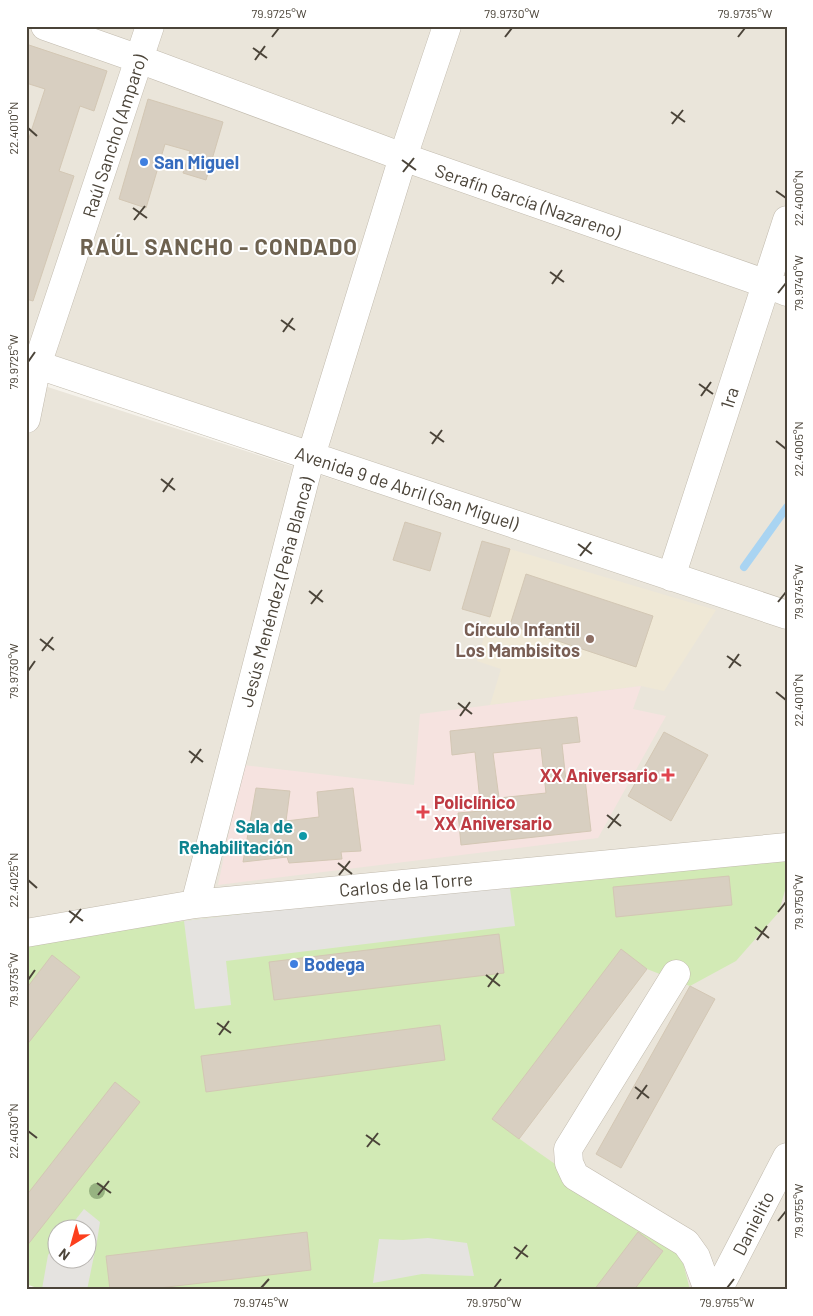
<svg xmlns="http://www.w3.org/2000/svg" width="813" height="1316" viewBox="0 0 813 1316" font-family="Barlow,sans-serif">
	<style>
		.residential { fill: #eae5da; fill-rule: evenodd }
		.education { fill: #efe8d6 }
		.medical { fill: #f6e3e0 }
		.green { fill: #d2eab5; fill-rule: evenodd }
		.parking { fill: #e5e3e0 }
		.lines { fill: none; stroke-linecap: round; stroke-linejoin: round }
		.stream { stroke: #a9d4f2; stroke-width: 8 }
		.building { fill: #d8cfc1; stroke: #d3c7b4; fill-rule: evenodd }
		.minor-casing { stroke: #c2bbae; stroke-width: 29 }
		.minor { stroke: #fff; stroke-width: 28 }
		.tree { fill: #97b381 }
		.ticks { fill: none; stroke: #4b4439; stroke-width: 2 }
		.shop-dot { fill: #3f7fe0; stroke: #fff; stroke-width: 2 }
		.education-dot { fill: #8d6e63; stroke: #fff; stroke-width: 2 }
		.health-dot { fill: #e0444e; stroke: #fff; stroke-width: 2 }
		.culture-dot { fill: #0f9aa8; stroke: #fff; stroke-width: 2 }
		.labels { text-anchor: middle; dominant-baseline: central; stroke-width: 4; stroke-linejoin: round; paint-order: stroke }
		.street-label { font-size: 18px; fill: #4b4439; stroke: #fff }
		.shop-label { font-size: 18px; font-weight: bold; fill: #366cbe; stroke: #fff; text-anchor: start }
		.education-label { font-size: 18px; font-weight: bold; fill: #785e54; stroke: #fff; text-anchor: end }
		.health-label { font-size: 18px; font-weight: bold; fill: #be3a42; stroke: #fff; text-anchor: end }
		.culture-label { font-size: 18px; font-weight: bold; fill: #0d838f; stroke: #fff; text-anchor: end }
		.district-label { font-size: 22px; font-weight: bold; letter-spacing: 1px; fill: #6e6250; stroke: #fff }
		.neatline { fill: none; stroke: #4b4439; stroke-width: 2 }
		.ticks-label { font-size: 12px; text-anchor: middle; fill: #4b4439 }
	</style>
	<rect width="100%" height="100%" fill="#f6f3ec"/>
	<path class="residential" d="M26,26h761v575l-761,-255z
		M26,380l761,246v664h-744l-17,-6zM58,1228h30v30h-30z"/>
	<path class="education" d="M510,549l206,61 -52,81 -23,-5 -151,19 11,-36 -24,-8z"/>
	<path class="medical" d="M641,686l-8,23 33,7 -68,122 -380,47 25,-120 171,20 6,-71z"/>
	<path class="green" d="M787,858v25l-8,29 -43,49 -46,25 -43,-17 -26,-19 -128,169c60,46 125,87 187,132l10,39h-647l-17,-6v-342l158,-21 325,-40zM58,1228h30v30h-30z"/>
	<path class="parking" d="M509,881l6,45 -289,35 5,44 -36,4 -11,-88z
		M84,1209l16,13 -3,19 -10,49 -45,-1 6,-34 9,-12 1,15h30v-30h-19z
		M428,1238l39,5 7,33 -52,-2 -49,9 6,-44 24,1z"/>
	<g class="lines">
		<path class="stream" d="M744,567l43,-60"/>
	</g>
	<path class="building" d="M26,44l81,27 -13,40 -14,-5 -21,65 15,5 -41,125 -7,-2v-152l19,-58 -19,-6z
		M148,99l75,23 -17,58 -23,-7 7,-22 -25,-7 -19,64 -27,-9z
		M405,522l36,11 -11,38 -37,-11z
		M482,541l28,8 -20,68 -28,-8z
		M526,574l127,42 -17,51 -126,-42z
		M577,717l3,25 -18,2 4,37 19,-2 6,52 -130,14 -3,-32 23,-2 -6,-59 -23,3 -2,-24zM541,748l5,45 -47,5 -6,-45z
		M664,732l44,23 -37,66 -43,-25z
		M256,788l34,3 -4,30 33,-4 -2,-25 36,-4 8,63 -20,1 1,7 -53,4 -2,-6 -44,5z
		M729,876l3,29 -116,12 -3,-30z
		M499,934l5,39 -230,27 -5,-38z
		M621,949l26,20 -128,170 -27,-20z
		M52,955l28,22 -54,69v-57z
		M690,986l25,13 -94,169 -25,-14z
		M440,1025l5,35 -239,32 -5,-36z
		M115,1082l25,20 -114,145v-51z
		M307,1232l4,38 -169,20h-32l-4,-34z
		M638,1232l25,19 -29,39h-40z"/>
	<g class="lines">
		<defs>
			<path id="minor" d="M45,26l94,33 264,98 364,127 20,8
				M26,361l761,254
				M26,419l11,-54 113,-339
				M671,577l116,-357
				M195,904l116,-448 92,-299 44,-131
				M26,933l169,-29 592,-57
				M676,974l-108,175 1,14 6,13 111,67 10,14 12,33
				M718,1290l69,-133"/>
		</defs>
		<use href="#minor" class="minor-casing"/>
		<use href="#minor" class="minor"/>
	</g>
	<circle class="tree" cx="97" cy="1191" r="8"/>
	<path class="ticks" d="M272,37l7,-9M505,37l7,-9M738,37l7,-9M253,48l14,10M255,60l10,-14M671,112l14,10M672,124l11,-14M28,128l9,8M402,160l14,10M403,172l11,-14M776,191l10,7M133,208l14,10M134,220l11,-14M550,272l14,10M552,284l10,-14M778,293l8,-10M281,320l14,10M283,332l10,-14M28,362l7,-10M699,384l14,10M701,396l10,-14M430,432l14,10M776,441l10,8M432,444l10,-14M161,479l14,11M163,492l10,-14M578,544l14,10M580,556l11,-14M309,591l14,11M778,602l8,-10M311,604l11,-14M40,639l14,11M42,651l11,-14M727,656l14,10M729,668l10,-14M28,671l7,-10M776,692l10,8M458,703l14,11M460,716l10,-14M189,751l14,11M191,763l10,-14M607,815l14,11M608,828l11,-14M338,863l14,11M339,875l11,-14M28,880l9,8M69,911l14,10M778,912l8,-10M70,923l11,-14M755,927l14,11M757,940l10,-14M486,975l14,11M28,980l7,-10M488,987l10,-14M217,1023l14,10M219,1035l10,-14M635,1087l14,11M637,1099l10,-14M28,1131l9,7M366,1135l14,10M367,1147l11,-14M97,1183l14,10M98,1195l11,-14M778,1221l8,-10M514,1247l14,10M516,1259l11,-14M261,1288l8,-9M494,1288l7,-9M727,1288l7,-9"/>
	<g class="shop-dot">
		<circle cx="144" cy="162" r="5"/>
		<circle cx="294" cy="964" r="5"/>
	</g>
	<circle class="education-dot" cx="590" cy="639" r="5"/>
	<g class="health-dot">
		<path d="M665.5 767.5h5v5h5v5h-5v5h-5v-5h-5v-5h5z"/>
		<path d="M420.5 804.5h5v5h5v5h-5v5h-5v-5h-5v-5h5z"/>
	</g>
	<circle class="culture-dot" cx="303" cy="836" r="5"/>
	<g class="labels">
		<g class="street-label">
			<text transform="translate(114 136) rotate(-72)">Raúl Sancho (Amparo)</text>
			<text transform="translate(528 201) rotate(19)">Serafín García (Nazareno)</text>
			<text transform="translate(729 398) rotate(-72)">1ra</text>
			<text transform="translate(407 488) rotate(18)">Avenida 9 de Abril (San Miguel)</text>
			<text transform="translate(276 592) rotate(-75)">Jesús Menéndez (Peña Blanca)</text>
			<text transform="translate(406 884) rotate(-5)">Carlos de la Torre</text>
			<text transform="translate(753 1223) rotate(-63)">Danielito</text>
		</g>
		<g class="shop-label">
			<text x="154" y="162">San Miguel</text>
			<text x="304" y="964">Bodega</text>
		</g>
		<g class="education-label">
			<text x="580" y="629">Círculo Infantil<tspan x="580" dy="21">Los Mambisitos</tspan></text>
		</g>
		<g class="health-label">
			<text x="658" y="775">XX Aniversario</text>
			<text x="434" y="802" text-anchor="start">Policlínico<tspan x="434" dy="21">XX Aniversario</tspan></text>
		</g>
		<g class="culture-label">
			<text x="293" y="826">Sala de<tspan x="293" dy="21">Rehabilitación</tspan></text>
		</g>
		<g class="district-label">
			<text x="219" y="246">RAÚL SANCHO - CONDADO</text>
		</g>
	</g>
	<rect width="813" height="1316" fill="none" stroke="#ffffff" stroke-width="55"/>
	<g transform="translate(72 1244) rotate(217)"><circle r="24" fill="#ffffff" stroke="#b7b4b0"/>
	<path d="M0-4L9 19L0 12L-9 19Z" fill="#fc3f1d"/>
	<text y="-8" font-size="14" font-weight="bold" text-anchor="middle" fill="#4b4439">N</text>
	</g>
	<rect x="28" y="28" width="758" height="1260" class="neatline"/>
	<g class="ticks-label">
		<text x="279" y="18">79.9725°W</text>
		<text x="512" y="18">79.9730°W</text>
		<text x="745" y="18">79.9735°W</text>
		<text transform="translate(14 128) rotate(-90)" y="4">22.4010°N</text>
		<text transform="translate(799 198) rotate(-90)" y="4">22.4000°N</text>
		<text transform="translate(799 283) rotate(-90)" y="4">79.9740°W</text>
		<text transform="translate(14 362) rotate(-90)" y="4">79.9725°W</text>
		<text transform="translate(799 449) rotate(-90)" y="4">22.4005°N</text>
		<text transform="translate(799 592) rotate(-90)" y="4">79.9745°W</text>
		<text transform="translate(14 671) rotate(-90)" y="4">79.9730°W</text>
		<text transform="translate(799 700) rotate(-90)" y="4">22.4010°N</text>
		<text transform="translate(14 880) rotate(-90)" y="4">22.4025°N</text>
		<text transform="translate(799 902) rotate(-90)" y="4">79.9750°W</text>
		<text transform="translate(14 980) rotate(-90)" y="4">79.9735°W</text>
		<text transform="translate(14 1131) rotate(-90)" y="4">22.4030°N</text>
		<text transform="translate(799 1211) rotate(-90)" y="4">79.9755°W</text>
		<text x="261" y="1307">79.9745°W</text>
		<text x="494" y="1307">79.9750°W</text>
		<text x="727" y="1307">79.9755°W</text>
	</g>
</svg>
